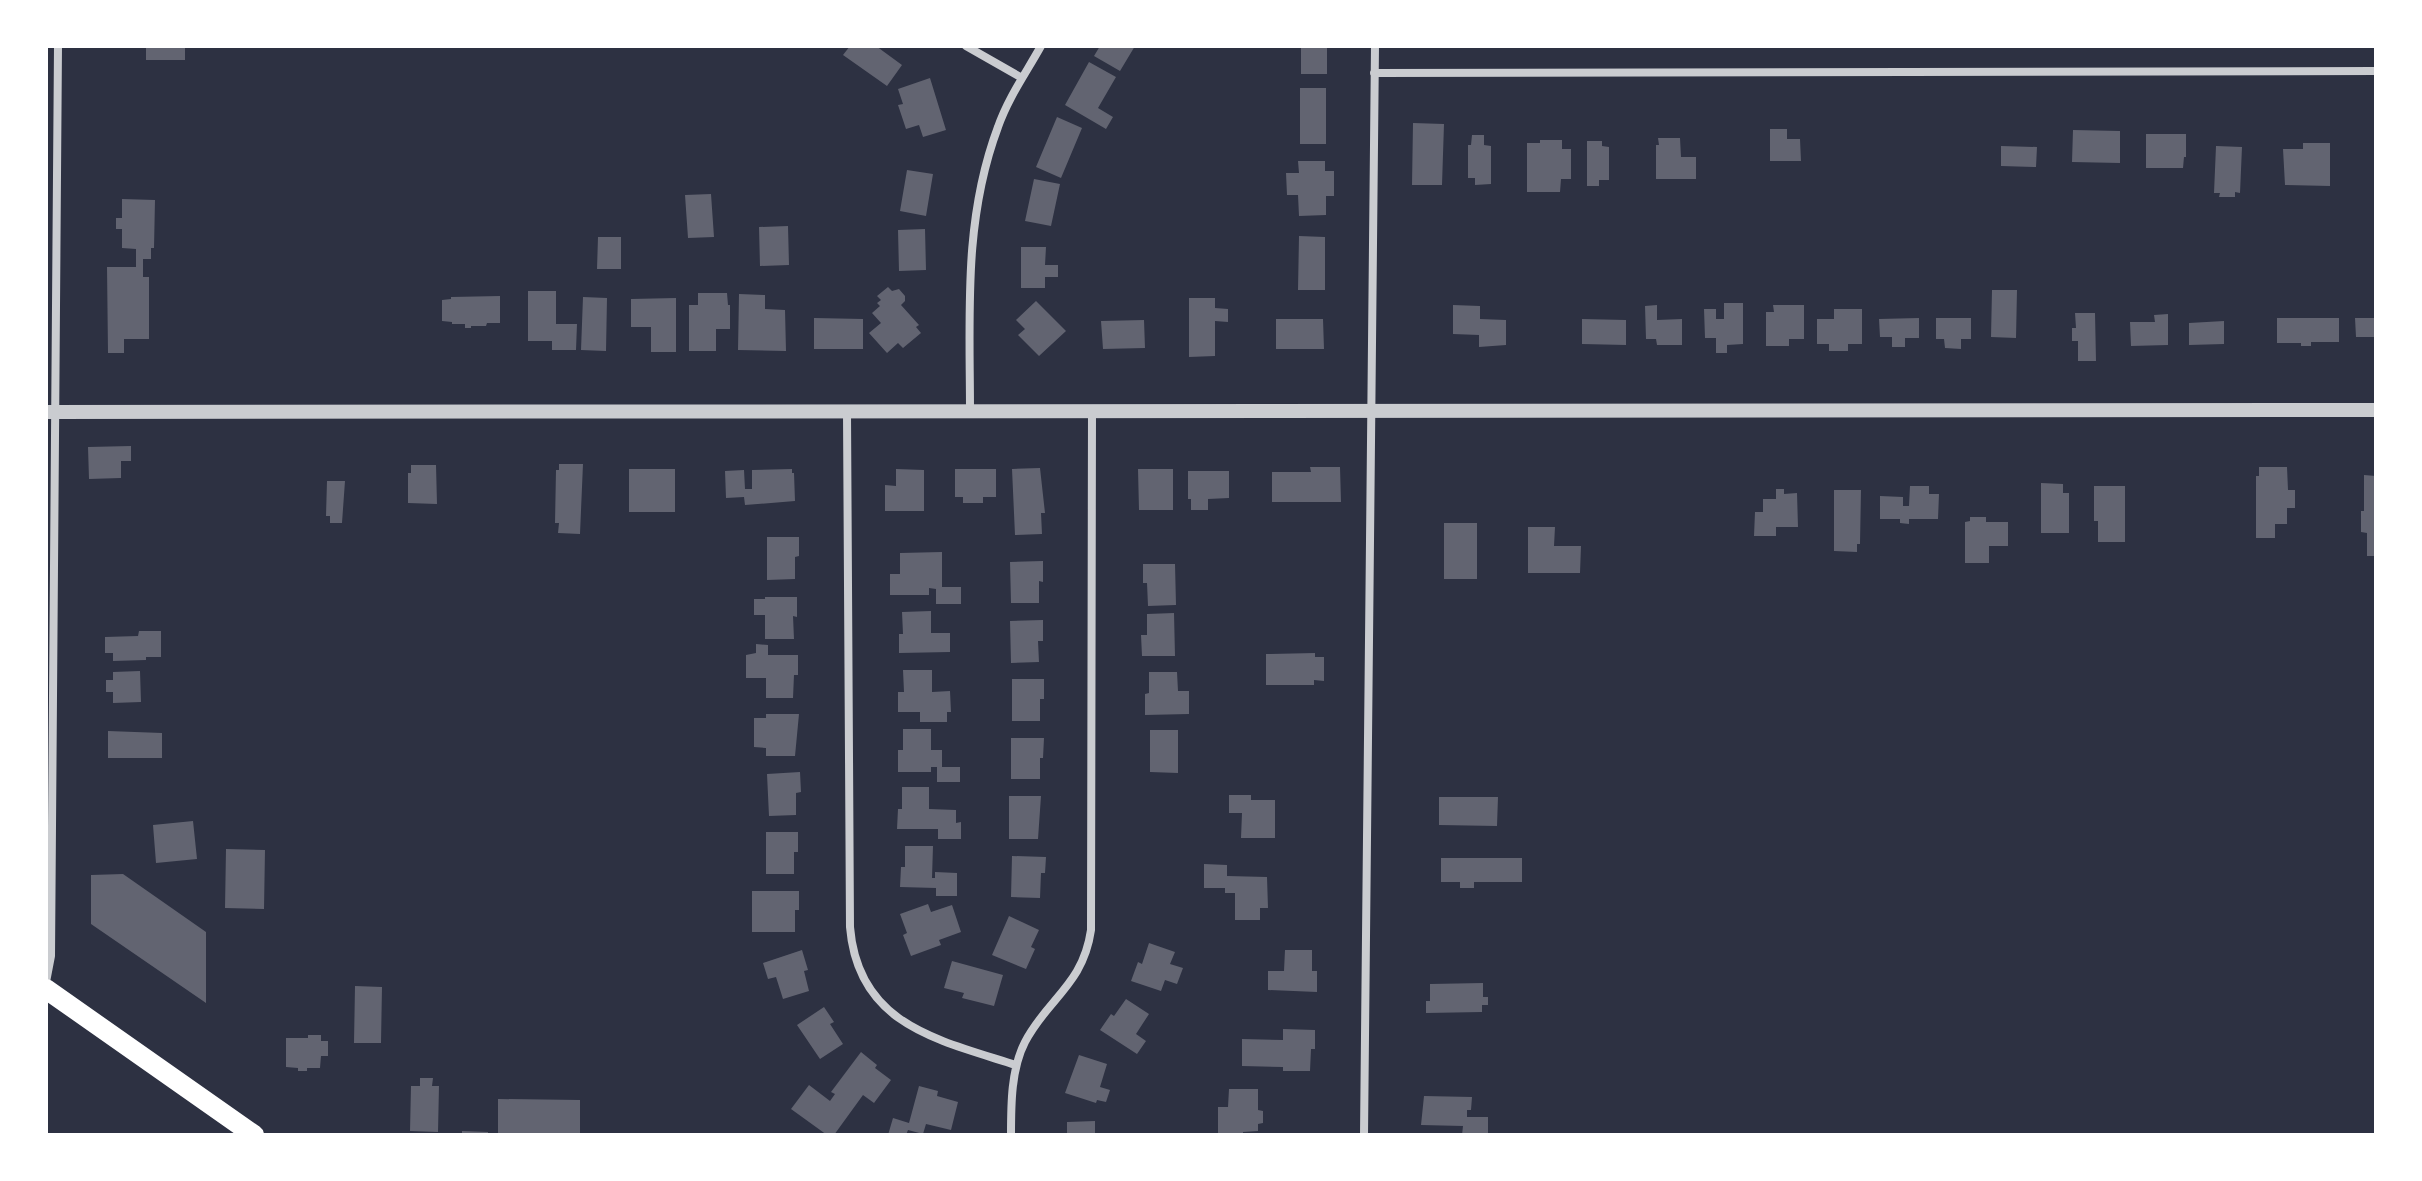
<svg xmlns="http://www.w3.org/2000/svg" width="2422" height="1181" viewBox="0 0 2422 1181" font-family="'Golos Text',sans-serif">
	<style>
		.building { fill: #626471 }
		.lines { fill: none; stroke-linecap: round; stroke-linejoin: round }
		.minor { stroke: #caccd0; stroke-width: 8 }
		.tertiary { stroke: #caccd0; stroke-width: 14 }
		.primary { stroke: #fff; stroke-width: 20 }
	</style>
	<rect width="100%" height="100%" fill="#2d3142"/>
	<path class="building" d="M146,46h39v14h-39z
		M850,46h26l26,19 -15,21 -44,-31z
		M1100,46h35l-15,25 -26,-15z
		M1301,46h26v28h-26z
		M1089,62l27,15 -18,31 15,9 -7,12 -41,-24z
		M930,78l16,52 -23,7 -4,-12 -13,4 -8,-24 5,-1 -5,-15z
		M1300,88h26v56h-26z
		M1057,117l25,11 -21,50 -25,-11z
		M1413,123l31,1 -2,61h-30z
		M1770,129h17v10h13l1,22h-31z
		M2073,130l47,1v32l-48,-1z
		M2146,134h40v23h-2l-1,11h-37z
		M1472,135h12v10l7,1v38l-16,1v-7h-7v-33h3z
		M1658,138h22l1,19h15v22h-40v-34h3z
		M1540,140h22v9h9v30h-10l-1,13h-33v-49h13z
		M1587,141h15v5l7,1v33h-10v6h-12z
		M2303,143h27v43l-45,-1 -2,-36h20z
		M2001,146l36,1 -1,20 -35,-1z
		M2216,146l26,1 -2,46 -5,-1v5h-16l1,-4h-6z
		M1298,161h27v10h9v25h-8v19l-27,1 -1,-21h-11l-1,-22h13z
		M907,170l26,4 -7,42 -26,-5z
		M1034,179l26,5 -9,42 -26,-5z
		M711,194l3,43 -26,1 -3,-43z
		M122,199l33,1 -1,48h-3v11h-8v18h6v62h-25v14h-16l-1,-86h29v-18l-14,-1v-19h-6v-11h6z
		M788,226l1,39 -29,1 -1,-39z
		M925,229l1,41 -27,1 -1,-41z
		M1299,236l26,1v53h-27z
		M598,237h23v32h-24z
		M1021,247h25l-1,18h13v12h-13v11h-24z
		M888,287l4,4 7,-2 6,7v5l-4,4 18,20 -3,2 5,6 -18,15 -5,-5 -11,10 -18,-20 12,-10 -9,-10 8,-7 -3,-3 4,-3 -4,-4z
		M1992,290h25l-1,48 -25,-1z
		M528,291h28v33h21l-1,26h-24v-9h-24z
		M698,293h29l1,12h2v24h-14v22h-27v-46h9z
		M739,294l26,1v14l20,1 1,41 -48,-1z
		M500,296v27h-13l-1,3h-15v2h-6v-4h-13v-2l-10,-1v-21l9,-1v-2z
		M583,297l24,1 -1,53 -25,-1z
		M676,298v54h-25v-25h-20v-28z
		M1189,298h26v10l13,1v13l-13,-1v35l-26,1z
		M1036,301l30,30 -27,25 -21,-21 7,-6 -9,-9z
		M1724,303h19v41l-16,1v8h-11v-15h-11l-1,-29h12v10h8z
		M1453,305l27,1v13l26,1v25l-27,2v-12l-26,-1z
		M1657,305v15l25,-1v26h-25l-1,-6h-10l-1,-33z
		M1773,305h31v34h-15v7h-23v-34h8z
		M1834,309h28v35h-14v7h-19v-7h-12v-25h17z
		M2075,313h20l1,48h-18v-20h-6v-13h4z
		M2168,314v31l-37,1 -1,-24h25l-1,-7z
		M814,318l49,1v30h-49z
		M1919,318v20h-14v9h-13v-10h-12l-1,-18z
		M1936,318h35v21h-10v10l-16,-1 -1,-9h-8z
		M2277,318h62v24h-28v4h-10v-3h-24z
		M2355,318h21v19h-20z
		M1276,319h47l1,30h-48z
		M1582,319l44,1v25l-44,-1z
		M1144,320l1,28 -42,1 -2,-28z
		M2224,321v23l-35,1v-22z
		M131,446v15h-10v17l-32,1 -1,-32z
		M559,464h24l-3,70 -22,-1 1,-10h-4l1,-53h3z
		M411,465h25l1,39 -29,-1v-30h3z
		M1310,467h30l1,35h-69v-30h39z
		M2259,467h28l1,23h7v18h-8v16h-12v14h-19v-62h3z
		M1040,468l5,45h-4l1,21 -27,1 -3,-66z
		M629,469h46v43h-46z
		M792,469v4h2l1,28 -50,4 -1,-8 -18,1 -1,-27 19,-1 1,19h7v-19z
		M896,469l28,1v41h-39v-26l11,1z
		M955,469h41v28h-13v6h-20v-6h-8z
		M1138,469h35v41h-34z
		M1188,471h41v27l-21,1v11h-17v-11h-3z
		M2364,475l12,1v80h-9v-23l-6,-1v-21h3z
		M327,481h18l-3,42h-12v-7h-4z
		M2041,483l22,1v9h6v40h-28z
		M1910,486h19v8h10l-1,25h-29v5l-9,-1v-4h-20v-23l23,1v9h6z
		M2094,486h31v56h-27v-21h-4z
		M1776,489h8v5l13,-1 1,34h-22v9h-22l1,-24h8v-13h13z
		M1834,490h27l-1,54h-3v8l-23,-1z
		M1970,517h16v5h22v24h-19v17h-24v-41l5,-1z
		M1444,523h33v56h-33z
		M1528,527h27l-1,19h27l-1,27h-52z
		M767,537h32v19l-4,1v22l-28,1z
		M942,552v35h19v17h-25v-15l-7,-1v7h-39v-21h10v-21z
		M1043,561v21l-4,-1v22h-28l-1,-41z
		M1143,564h32l1,41 -28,1 -1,-23h-4z
		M765,597h32v20l-4,-1 1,23h-29v-24h-11v-16h11z
		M931,611v22h19v19l-51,1v-19h4l-1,-22z
		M1174,613l1,43h-33l-1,-21h6v-21z
		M1043,620v21h-5l1,21 -28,1 -1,-42z
		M139,631h22v26h-15v3l-33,1v-8h-8v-16l33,-1z
		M756,644l12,1v10h30v20h-4l-1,23h-27v-20h-20v-23l10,-2z
		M1315,653v4h9v24l-10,-1v5h-48v-31z
		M903,670h29v22l18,-1 1,21h-4v10h-27v-10h-22v-20h6z
		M140,671l1,31 -28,1v-11h-7v-12h7v-8z
		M1149,672h28l1,19h11v23l-44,1v-21l4,-1z
		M1012,679h32v20h-4v22h-28z
		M766,714h33l-4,42h-29v-8l-12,-1v-29h12z
		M903,729h28v21h11v17h18v15h-23v-15h-6v5h-33v-22h5z
		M1150,730h28v43l-28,-1z
		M108,731l54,2v25h-54z
		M1011,738h33l-1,20h-3v21h-29z
		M800,772l1,20 -5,1v22l-27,1 -2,-42z
		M902,787h27v22l27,1v13l5,-1v17h-23v-10h-41l1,-20h4z
		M1229,795h22v5h24v38h-34l1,-25h-13z
		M1009,796h32l-3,43h-29z
		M1439,797h59l-1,29 -58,-1z
		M193,821l4,38 -41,4 -3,-38z
		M766,832h32v20h-4v22h-28z
		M905,846h28l-1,32h3v-6l22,1v23h-21v-8l-36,-1 1,-20h4z
		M226,849l39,1 -1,59 -39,-1z
		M1012,856l34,1 -1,16h-4l-1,25 -29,-1z
		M1441,858h81v24h-48v6h-14v-6h-19z
		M1204,864l23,1v11l40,1 1,31h-8v12h-25v-27h-10v-5h-21z
		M123,874l83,58v71l-115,-79v-49z
		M752,891h47v19h-4v22h-43z
		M928,904l3,8 21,-7 9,27 -22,8 2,5 -30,11 -8,-21 4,-2 -7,-19z
		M1009,916l30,14 -8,17 4,2 -9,20 -34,-14z
		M1149,943l26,9 -5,12 13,4 -6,16 -12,-4 -4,11 -30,-10 7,-19 4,2z
		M802,950l6,20 -4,1 5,20 -26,8 -7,-22 -8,2 -5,-16z
		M1285,950h27v21h5v21l-49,-2v-19h16z
		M952,961l51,14 -9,31 -32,-8 2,-5 -20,-5z
		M1483,983v14h5v8h-6v7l-56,1v-12h4v-17z
		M355,986l27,1 -1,56h-27z
		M1126,999l23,15 -13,20 10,7 -9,13 -37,-24 11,-16 3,2z
		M824,1007l10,15 -4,2 13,20 -23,15 -23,-34z
		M1283,1029l32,1v19h-4l-1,22h-27v-4l-41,-1v-27l41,1z
		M308,1035h13v6h7v15h-7l-1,12h-13v3h-9v-3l-12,-1v-29h22z
		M861,1052l16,13 -2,3 16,12 -17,23 -11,-8 -29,40h-7l-36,-26 18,-24 21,16 5,-7 -4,-2z
		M1079,1055l28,9 -7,23 10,3 -4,12 -9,-2 -1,3 -31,-10z
		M420,1078h13l-1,8h7l-1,46 -28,-1 1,-45h9z
		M919,1086l19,5 -1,5 21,6 -7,28 -25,-6 -3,10 -15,-4 -2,5h-18l5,-17 16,5z
		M1229,1089h29v21l5,1v12l-5,1v7l-15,1v3h-25v-28h10z
		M1424,1096l48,1 -1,13h-4v7h21v18h-26l1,-9 -42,-1z
		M498,1099l82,1v35h-82z
		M1095,1121v14h-28v-13z
		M462,1131l26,1v3h-26z"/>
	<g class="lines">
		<path class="minor" d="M966,46l56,32
			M1374,73l1002,-2
			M970,412c0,-97 -7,-192 28,-285 10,-29 28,-54 43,-81
			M847,413l3,514c8,98 88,113 166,138
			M46,982l5,-26 7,-910
			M1011,1135c0,-30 0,-66 14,-93 23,-44 58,-57 66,-112l1,-519
			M1364,1135l11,-1089"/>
		<path class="tertiary" d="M46,412l2330,-2"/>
		<path class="primary" d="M46,989l208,146"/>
	</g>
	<rect width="2422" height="1181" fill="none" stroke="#ffffff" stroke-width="96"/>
</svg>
